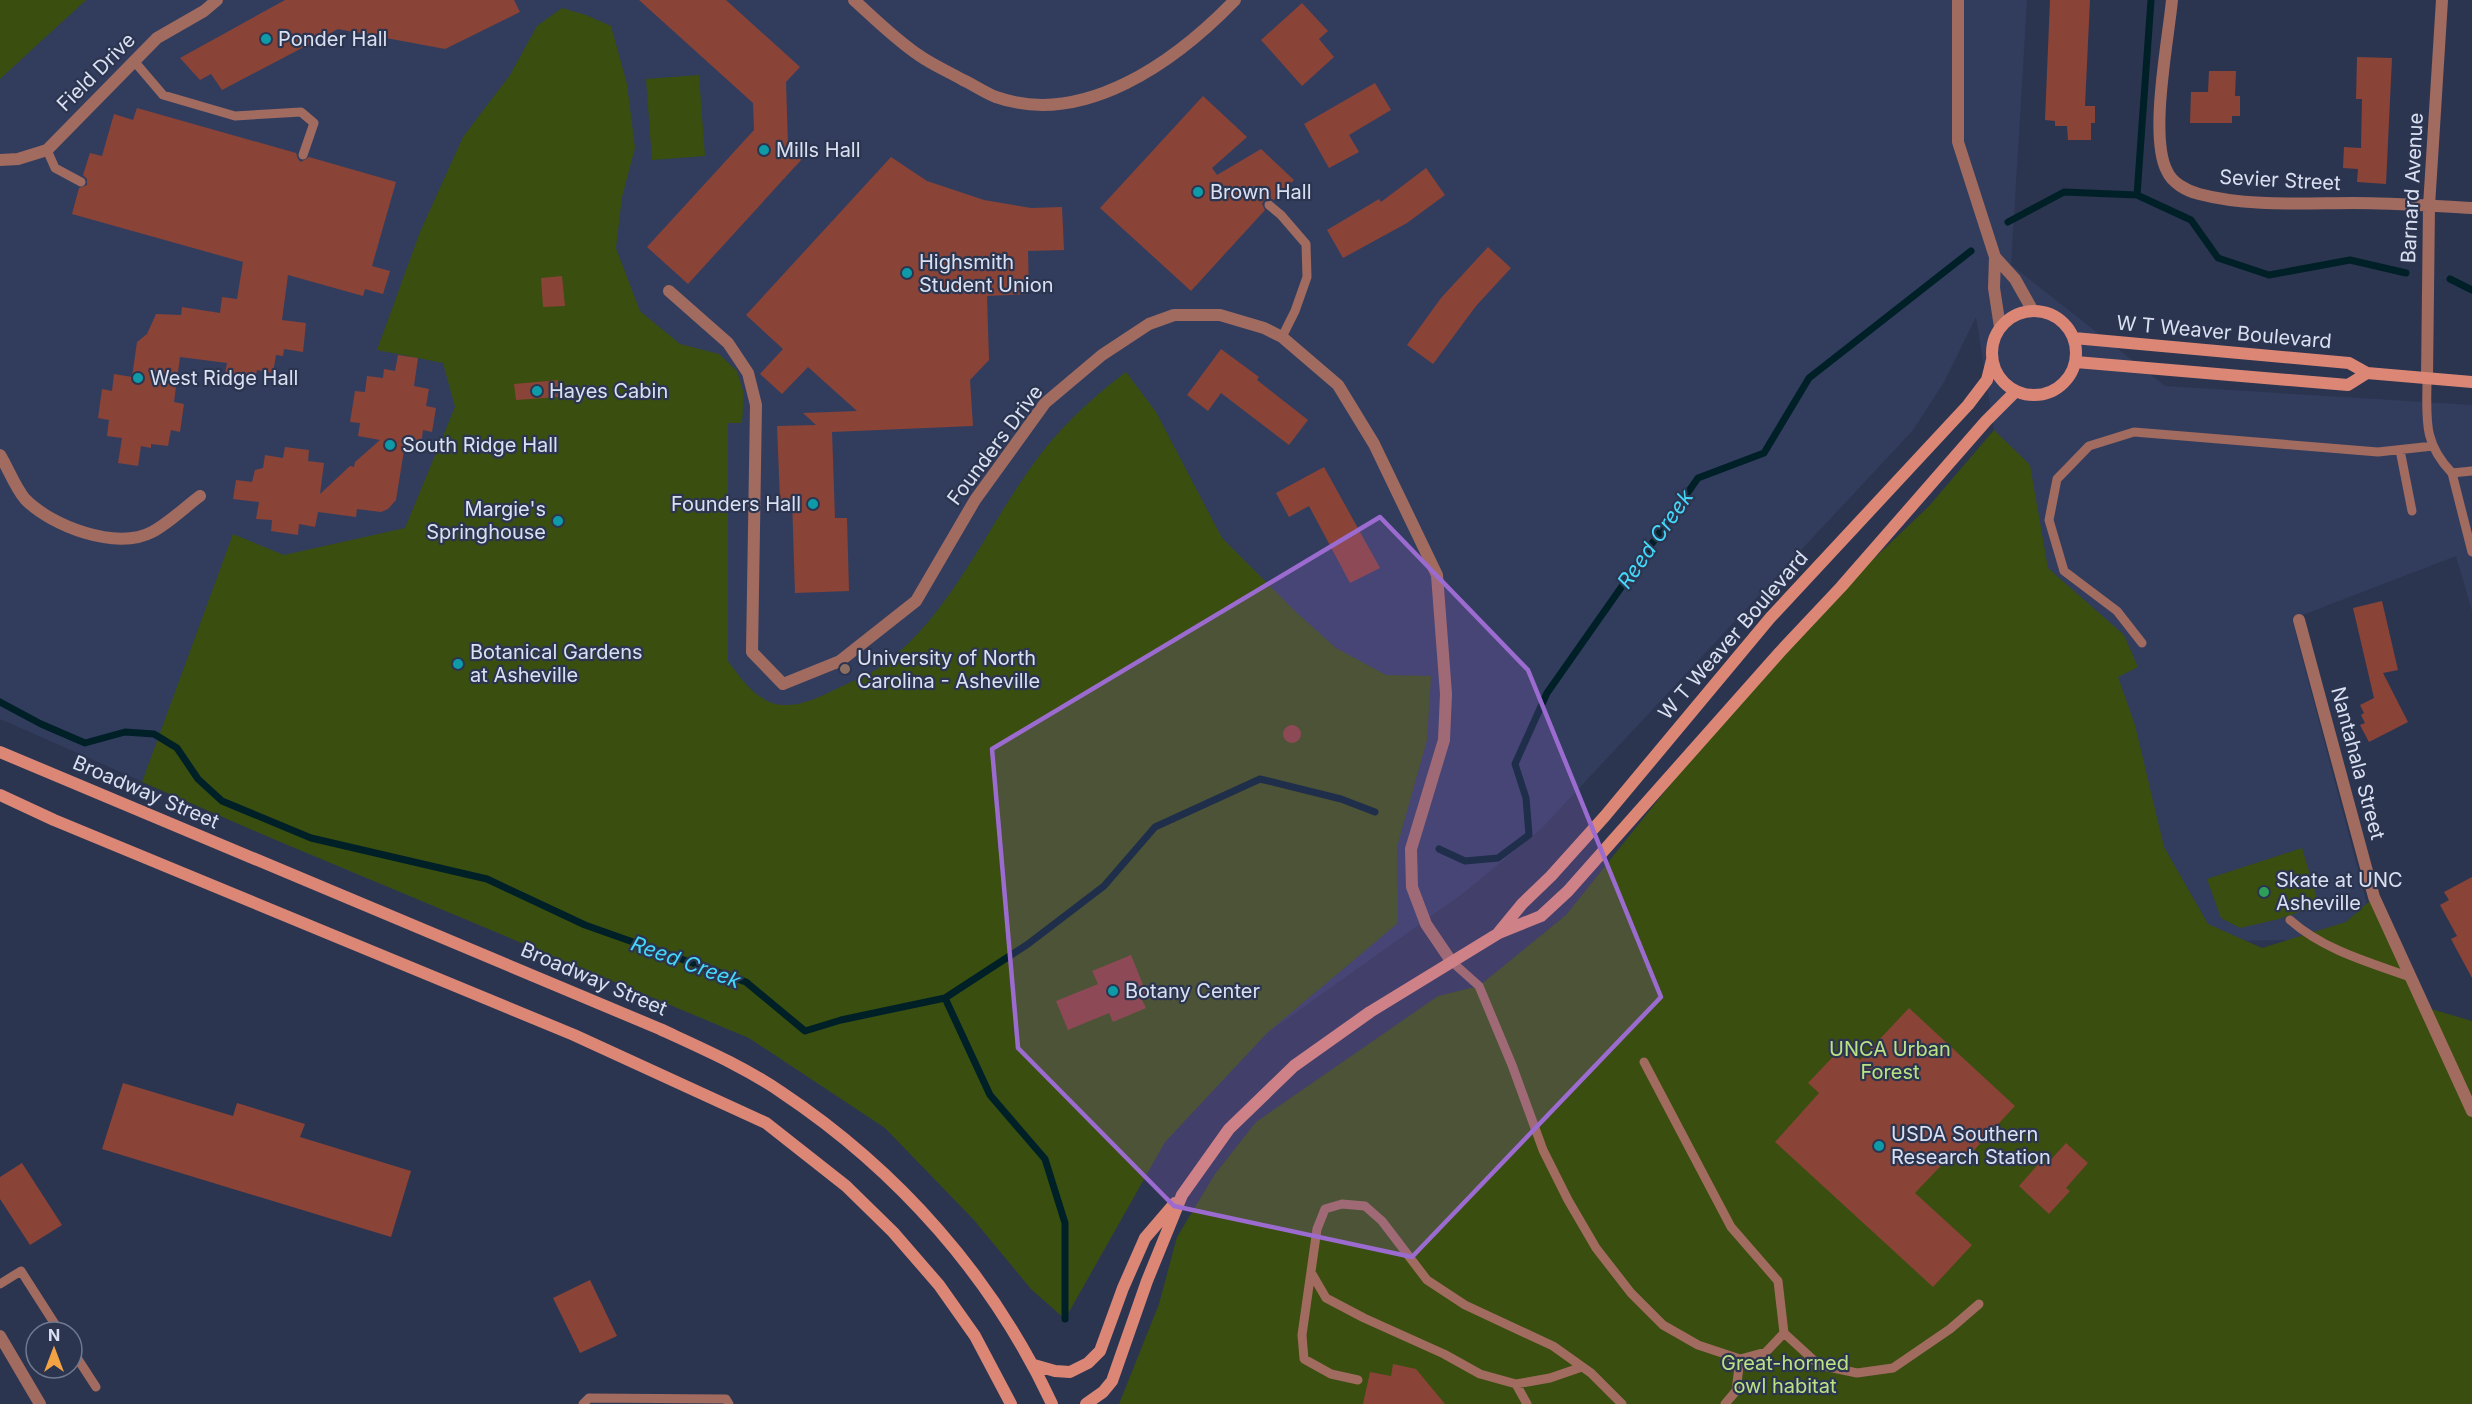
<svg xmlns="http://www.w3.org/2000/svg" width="2472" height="1404" viewBox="0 0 2472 1404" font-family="Inter,sans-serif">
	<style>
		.built { fill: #323d5e }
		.green { fill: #394e0f }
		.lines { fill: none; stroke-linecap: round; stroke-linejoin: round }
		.stream { stroke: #002028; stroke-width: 7 }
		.building { fill: #8a4337 }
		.lane { stroke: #a16b60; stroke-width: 9 }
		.street { stroke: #a16b60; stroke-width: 12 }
		.secondary { stroke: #dc8776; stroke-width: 12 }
		.marked { fill: #9c6bd0; fill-opacity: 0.2; stroke: #9c6bd0; stroke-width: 4.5; stroke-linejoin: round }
		.culture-dot { fill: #0f9aa8; stroke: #2c3550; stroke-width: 2 }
		.education-dot { fill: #8d6e63; stroke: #2c3550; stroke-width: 2 }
		.leisure-dot { fill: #2e9e5b; stroke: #2c3550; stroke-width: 2 }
		.labels { text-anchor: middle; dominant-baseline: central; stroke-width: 4.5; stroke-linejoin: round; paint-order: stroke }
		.poi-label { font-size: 20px; fill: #d9e0f1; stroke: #2c3550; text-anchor: start }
		.street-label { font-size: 20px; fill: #d9e0f1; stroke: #2c3550 }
		.park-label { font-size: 20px; fill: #bce283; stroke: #2c3550 }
		.water-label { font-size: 21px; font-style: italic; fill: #44d9fa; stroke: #2c3550 }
	</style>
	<rect width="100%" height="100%" fill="#2c3550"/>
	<path class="built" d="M0,0h2027l-16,265 154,121 307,19v206l-16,-55 -164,63 86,327 18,26 -112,-32 -61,1 -245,-202 16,-309 -18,-113 -32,65 -31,48 -371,398 -80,66 -195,139 -102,109 -100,177 -34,-30 -57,-69 -89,-92 -136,-90 -478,-200 -271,-119z"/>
	<path class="green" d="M0,0h86l-86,79z
		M562,8l24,7 25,11 16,58 8,64 -13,49 -6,51 24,63 40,33 39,10 18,17 7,23 -2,29h-14v238c33,47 53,56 106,29 14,-7 31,-13 45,-22 78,-55 112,-156 173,-228 22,-25 47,-48 74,-68l30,40 66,126 75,75 39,35 50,27 45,1 -4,64 -30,107 1,76 -131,110 -102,109 -100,177 -34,-30 -57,-69 -89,-92 -136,-90 -478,-200 -129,-56 91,-248 51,21 121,-27 50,-121 -12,-44 -66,-13 43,-118 43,-95 47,-62 27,-49z
		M699,75l6,81 -53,4 -6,-81z
		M1994,430l36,35 18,103 76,67 14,32 -20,10 17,48 29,122 44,77 54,24 84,-26 28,-25 50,110 48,14v383h-1353l40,-100 18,-67 38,-63 41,-52 182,-126 41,-10 87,-71 188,-235 60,-64 115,-110z
		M2302,848l17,57 -40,14 -39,9 -19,-10 -14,-39z"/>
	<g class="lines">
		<path class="stream" d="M2137,195l14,-195
			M2008,222l56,-30 73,3 54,25 27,38 51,17 81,-15 56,13
			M2450,279l22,11
			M0,702l41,22 44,19 40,-11 29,2 23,14 21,31 24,22 89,37 176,41 98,46 161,57 59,49 36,-11 104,-22 83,-54 76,-58 51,-59 105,-48 81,20 34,13
			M1439,849l26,12 33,-3 31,-23 -3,-37 -11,-34 32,-71 151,-215 66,-25 45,-75 162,-127
			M945,998l45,97 55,64 20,64v96"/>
	</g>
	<path class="building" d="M285,0h229l6,12 -75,37 -107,-20 -116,61 -11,-16 -11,6 -20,-22z
		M639,0h87l74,67 -14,15 2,64 14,13 -114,125 -41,-37 107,-117 -1,-27z
		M2050,0h40l-5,106h10v17h-4v17h-23l-1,-14h-12v-5l-10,-1z
		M1302,3l26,28 -9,8 15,18 -32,29 -41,-46z
		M2357,57l35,1 -6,126 -29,-2 1,-13 -15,-1 1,-21 17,1 1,-49h-6z
		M2209,71h27l-1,25h5v20h-8v7h-42l1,-31h17z
		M1375,83l16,27 -42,25 10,17 -30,16 -25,-44z
		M1203,96l44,41 -35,31 5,7 44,-26 33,31 -20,20 -4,-2 -6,2 -2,4 3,6 -74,81 -91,-83z
		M137,108l159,45 2,6 3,3 8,-5 87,25 -24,84 18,5 -7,23 -18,-5 -2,7 -75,-21 -6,45 24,3 -3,29 -19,-3 -1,7 -7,-1 -3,18 -16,-3 -2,9 -30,-5 2,-11 -47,-6 -6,45 10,2 -4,28 -9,-2 -3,16 -17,-2v4l-10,-2 -3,20 -20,-3 4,-25 -15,-2 2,-16 -11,-2 4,-29 10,2 2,-17 18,3 5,-35 10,-8 9,-20 25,1 1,-8 38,6 2,-16 15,2 6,-37 -171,-48 7,-26 8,-3v-6l-4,-4 7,-22 12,3 12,-42 19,6z
		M891,157l36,24 57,19 47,8 31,-1 2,43 -36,1 1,43 -42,2 2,64 -19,20 3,46 -141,6 3,86h12l2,73 -54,2 -3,-94 -12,1 -3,-74 39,-1 -13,-12 54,-2 -49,-44 -26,27 -22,-20 23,-25 -37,-34z
		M1426,168l19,27 -38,28 -64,35 -16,-28 52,-31 2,3z
		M1488,247l23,21 -35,38 -43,58 -26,-19 34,-47z
		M562,276l3,30 -22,1 -2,-29z
		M1221,349l38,28 -2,3 51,40 -19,25 -68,-52 -13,18 -21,-16z
		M398,355l20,3 -4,28 15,3 -3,17 10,2 -4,24 -9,-2 -2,16 -16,-2 -9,56 -8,9 -7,3 -24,-3 -1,8 -38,-5 -3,15 -16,-3 -1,11 -27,-4 1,-11 -16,-1 3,-17 -26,-3 3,-19 16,2 3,-12 8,-2 2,-13 18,3 2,-11 24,3 -1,11 16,2 -4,31 30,-28 4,1 1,-5 25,-22 -22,-4 2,-13 -10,-1 5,-31 10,1 2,-16 16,2 1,-9 11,2z
		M558,380l1,17 -43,3 -2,-16z
		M1324,467l56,101 -30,15 -41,-77 -20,11 -13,-24z
		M2382,601l16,69 -15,3 25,49 -39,20 -9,-17 5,-2 -4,-8 3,-2 -4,-8 14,-7 -21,-90z
		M1283 734a9 9 0 1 1 18 0a9 9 0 1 1-18 0Z
		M2472,877v101l-21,-39 6,-3 -17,-31 9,-5 -5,-8z
		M1131,955l17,42 -6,3 4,8 -33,14 -4,-9 -41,17 -12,-29 42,-17 -6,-13z
		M1909,1008l106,98 -50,54 -10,-9 -40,42 57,52 -39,42 -158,-145 44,-49 -11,-10 36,-38 16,15z
		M123,1083l110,33 4,-13 68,21 -5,13 111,34 -20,66 -289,-88z
		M2066,1143l22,20 -22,25 4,3 -21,23 -30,-28 22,-25 5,4z
		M22,1163l40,62 -32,20 -30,-46v-22z
		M590,1280l27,56 -37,17 -27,-55z
		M1393,1364l23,5 29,35h-82l7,-32 21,4z"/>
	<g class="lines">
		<path class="lane" d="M134,61l29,34 72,21 66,-4 13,11 -11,32
			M47,150l8,18 26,14
			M1269,205l12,10 25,29 1,33 -12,34 -13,26
			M2427,378c0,40 -5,64 25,95l20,-2
			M2400,450l12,61
			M2452,473l20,79
			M2142,643l-25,-32 -53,-40 -15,-51 8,-41 32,-33 45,-14 244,20 55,-6
			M2290,920c34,30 78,42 120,57
			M1451,961l28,25 33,79 31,85 25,50 28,48 35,45 32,32 35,20 42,14 26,-7 18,-19 -6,-52 -47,-54 -87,-165
			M1312,1274l14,24 38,20 80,36 36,20 36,10 34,-6 32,-11
			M0,1284l21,-13 39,61
			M1784,1333l35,32 38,8 36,-5 57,-39 29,-25
			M72,1350l24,37
			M1358,1380l-27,-6 -27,-15 -2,-24 15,-106 8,-20 17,-5 23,2 17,15 45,59 38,25 88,41 38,27 31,31
			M1516,1384l11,20
			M583,1404l6,-6 137,1 3,5
			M1725,1404l11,-13 4,-32"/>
		<path class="street" d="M854,0c21,19 42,40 66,56 13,9 29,16 43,24 11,5 22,13 33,17 88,31 180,-36 239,-97
			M1958,0v142l37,115 -1,31 6,39
			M2172,0c-4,42 -23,137 -5,171 5,12 20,20 32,23 49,13 104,9 155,9 39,0 78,3 118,5
			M0,160l18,-1 29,-9 110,-112 47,-27 13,-11
			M1995,257l20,22 18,32
			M669,291l59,52 20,30 8,32 -4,247 31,32 57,-23 76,-60 59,-101 70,-97 57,-48 47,-31 25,-9h46l44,13 18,9 56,48 36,59 63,131 9,119 -2,46 -33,109 1,38 14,37 25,37
			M2427,378l2,-172 13,-206
			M0,455c8,13 15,32 25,44 26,27 92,52 127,33 17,-9 33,-25 48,-36
			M2299,620l75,277 98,214
			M0,1336l40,68"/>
		<path class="secondary" d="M1992 353a42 42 0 1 1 84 0a42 42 0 1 1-84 0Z
			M2074,338l275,25 18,10 105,9
			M2076,362l272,23 19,-12
			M0,752l660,277c41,19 83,37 121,63 117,78 212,185 271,312
			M0,795l54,25 520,215 192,88 80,63 47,46 46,53 36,51 36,68
			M1499,932l23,-28 29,-28 54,-60 165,-198 198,-213 19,-25 5,-20
			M1034,1365l21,6 15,1 18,-9 12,-12 23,-63 22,-50 30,-35
			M1086,1404l17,-12 9,-11 35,-100 35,-86 47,-66 65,-63 76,-54 129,-79 42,-17 27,-25 212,-239 61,-65 145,-166 30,-30"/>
	</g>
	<path class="marked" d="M1380,517l148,153 133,327 -249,260 -238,-51 -156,-158 -26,-299z"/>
	<g class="culture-dot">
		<circle cx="266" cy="39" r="6"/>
		<circle cx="764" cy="150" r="6"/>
		<circle cx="1198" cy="192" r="6"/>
		<circle cx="907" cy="273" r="6"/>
		<circle cx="138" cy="378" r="6"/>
		<circle cx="537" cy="391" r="6"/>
		<circle cx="390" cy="445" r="6"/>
		<circle cx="813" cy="504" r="6"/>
		<circle cx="558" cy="521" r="6"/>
		<circle cx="458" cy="664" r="6"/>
		<circle cx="1113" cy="991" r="6"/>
		<circle cx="1879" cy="1146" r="6"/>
	</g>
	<circle class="education-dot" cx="845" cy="669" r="6"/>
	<circle class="leisure-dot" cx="2264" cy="892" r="6"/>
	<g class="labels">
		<g class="poi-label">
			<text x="278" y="39">Ponder Hall</text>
			<text x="776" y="150">Mills Hall</text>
			<text x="1210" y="192">Brown Hall</text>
			<text x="919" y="262">Highsmith<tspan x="919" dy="23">Student Union</tspan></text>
			<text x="150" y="378">West Ridge Hall</text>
			<text x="549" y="391">Hayes Cabin</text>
			<text x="402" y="445">South Ridge Hall</text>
			<text x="801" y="504" text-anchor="end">Founders Hall</text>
			<text x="546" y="509" text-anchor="end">Margie's<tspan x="546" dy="23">Springhouse</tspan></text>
			<text x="470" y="652">Botanical Gardens<tspan x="470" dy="23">at Asheville</tspan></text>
			<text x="857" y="658">University of North<tspan x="857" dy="23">Carolina - Asheville</tspan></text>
			<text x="2276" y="880">Skate at UNC<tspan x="2276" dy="23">Asheville</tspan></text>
			<text x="1125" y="991">Botany Center</text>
			<text x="1891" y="1134">USDA Southern<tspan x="1891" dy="23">Research Station</tspan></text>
		</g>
		<g class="street-label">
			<text transform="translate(96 72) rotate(-45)">Field Drive</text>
			<text transform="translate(2280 180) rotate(3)">Sevier Street</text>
			<text transform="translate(2412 188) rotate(-87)">Barnard Avenue</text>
			<text transform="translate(2224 332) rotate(5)">W T Weaver Boulevard</text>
			<text transform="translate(995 445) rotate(-53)">Founders Drive</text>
			<text transform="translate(1733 635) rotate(-49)">W T Weaver Boulevard</text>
			<text transform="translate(2358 763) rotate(75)">Nantahala Street</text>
			<text transform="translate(146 792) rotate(23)">Broadway Street</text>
			<text transform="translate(594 979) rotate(23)">Broadway Street</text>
		</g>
		<g class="park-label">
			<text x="1890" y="1049">UNCA Urban<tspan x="1890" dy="23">Forest</tspan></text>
			<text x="1785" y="1363">Great-horned<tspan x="1785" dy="23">owl habitat</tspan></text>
		</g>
		<g class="water-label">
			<text transform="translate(1655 539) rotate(-55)">Reed Creek</text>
			<text transform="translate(686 962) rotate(20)">Reed Creek</text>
		</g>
	</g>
	<g transform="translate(54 1350)"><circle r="28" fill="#2c3550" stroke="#717990" stroke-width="1.5"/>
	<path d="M0-4.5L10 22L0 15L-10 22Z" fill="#f4a344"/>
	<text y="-9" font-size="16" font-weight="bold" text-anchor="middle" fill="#d9e0f1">N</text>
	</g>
</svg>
